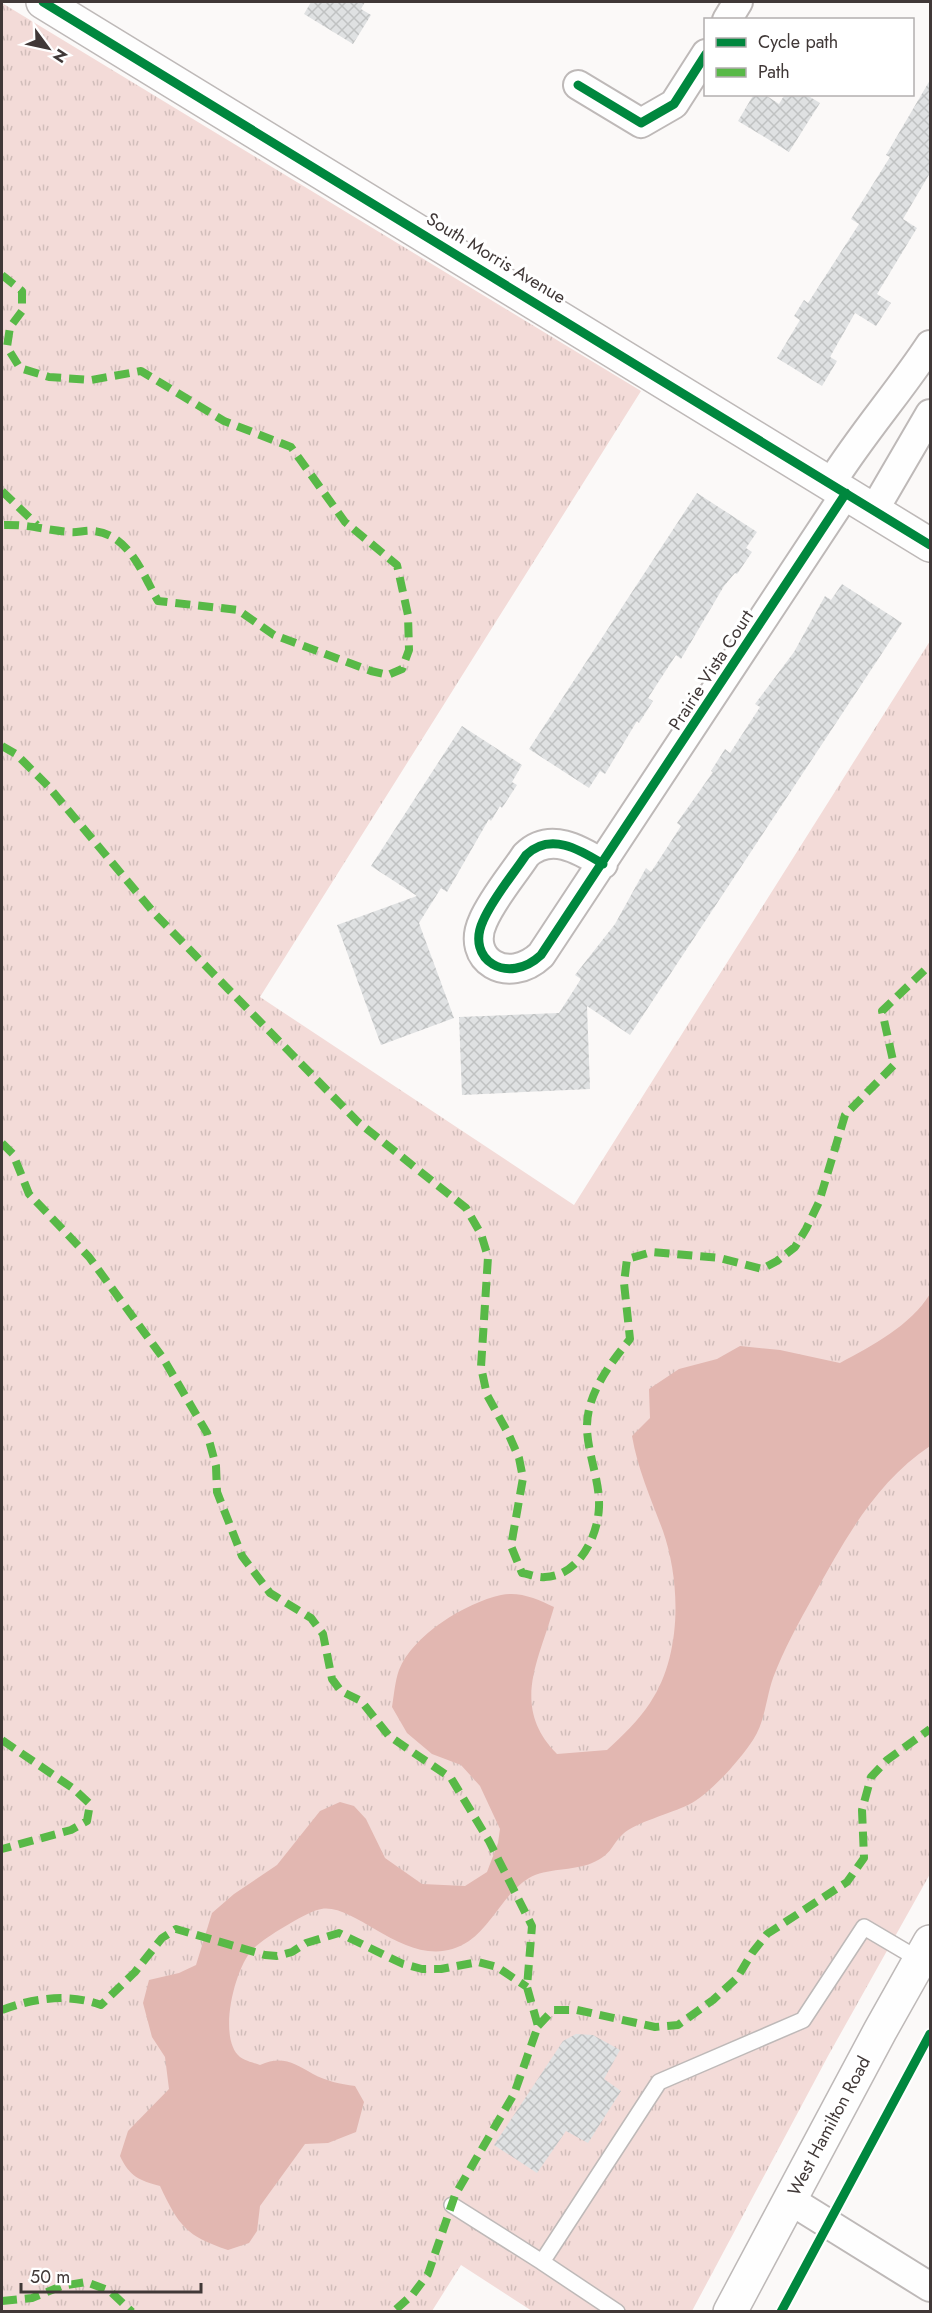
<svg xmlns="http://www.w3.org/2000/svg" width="932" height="2313" viewBox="0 0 932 2313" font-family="Jost,sans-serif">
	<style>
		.grass { fill: url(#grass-tufts) }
		.water { fill: #e2b7b1 }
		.building { fill: url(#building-cross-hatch) }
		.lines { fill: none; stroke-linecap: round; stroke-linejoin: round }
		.service-casing { stroke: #beb9b8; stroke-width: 18 }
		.minor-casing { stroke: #beb9b8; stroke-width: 32 }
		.tertiary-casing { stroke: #beb9b8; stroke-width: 36 }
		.secondary-casing { stroke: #beb9b8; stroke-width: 36 }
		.service { stroke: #fefefe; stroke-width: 15 }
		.minor { stroke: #fefefe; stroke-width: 28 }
		.tertiary { stroke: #fefefe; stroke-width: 33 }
		.secondary { stroke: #fefefe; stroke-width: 33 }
		.quiet { stroke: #58b947; stroke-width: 8; stroke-dasharray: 15 8; stroke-linecap: butt }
		.cycleway-casing { stroke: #fff; stroke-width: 13 }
		.cycleway { stroke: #00873e; stroke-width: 9 }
		.labels { text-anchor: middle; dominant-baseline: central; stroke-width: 6; stroke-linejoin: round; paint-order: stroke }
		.street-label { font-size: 18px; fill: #403837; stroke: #fff }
	</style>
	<defs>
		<pattern id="grass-tufts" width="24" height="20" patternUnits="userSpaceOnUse" patternTransform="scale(1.5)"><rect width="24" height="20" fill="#f3dbd8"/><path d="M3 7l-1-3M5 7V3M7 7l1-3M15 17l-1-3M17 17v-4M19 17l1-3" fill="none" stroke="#d1bdba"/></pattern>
		<pattern id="building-cross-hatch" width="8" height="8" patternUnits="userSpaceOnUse" patternTransform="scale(1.5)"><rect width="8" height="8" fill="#dfe1e2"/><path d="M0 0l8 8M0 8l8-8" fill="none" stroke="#c0c2c2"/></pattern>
	</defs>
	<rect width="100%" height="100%" fill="#fbf9f8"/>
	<path class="grass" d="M2,3l639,388 -381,606 314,208 356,-564v1233l-102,182 -136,255h-160l-71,-46 -29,46h-430z"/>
	<path class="water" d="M930,1294v152c-54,36 -85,93 -116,149 -15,27 -30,54 -41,83 -7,20 -8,44 -20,62 -13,20 -44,55 -65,65 -16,8 -54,18 -65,29 -13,12 -9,19 -31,29 -19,8 -46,5 -63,15 -26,16 -36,46 -60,63 -58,39 -115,-45 -152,-31 -15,5 -55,29 -65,40 -17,18 -35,88 -12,107 5,4 15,6 20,8 22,-10 34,-2 53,9 13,7 27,10 42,12l9,16 -8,30 -28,11 -23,1 -45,62 -3,25 -8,12 -21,7c-42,-14 -49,-24 -68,-64 -20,-5 -31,-10 -40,-30l8,-25 41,-42 -4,-32 -13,-20 -9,-34 6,-23 30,-7 17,-8 16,-52 22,-19 43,-29 43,-54 20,-9 14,4 12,13 19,39 37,26 43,2 22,-14 11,-29 2,-14 -20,-43 -19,-21 -29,-11 -25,-21 -15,-26c2,-12 3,-26 7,-37 14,-35 66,-67 102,-75 18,-4 37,4 53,12 -15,54 -44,99 3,147l50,-4c15,-14 32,-30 43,-47 32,-47 31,-120 13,-172 -12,-32 -25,-61 -31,-95l18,-18 -1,-29 30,-20 38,-10 23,-13 40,4 60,13c33,-18 70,-37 90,-69z"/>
	<path class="building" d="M311,2h54l-4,7 10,6 -18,29 -49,-30z
		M930,80v93l-27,46 14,9 -40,66 14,9 -15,23 -21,-13 -25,44 7,4 -15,25 -45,-28 23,-38 -6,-4 10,-16 4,3 51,-79 -8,-5 39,-62 -4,-2z
		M754,94h10l15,10 6,-10h20l15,9 -31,49 -51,-31z
		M697,493l60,39 -11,16 6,4 -15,22 -2,-1 -11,13 -43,73 -5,-4 -28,43 5,3 -14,22 -2,-2 -32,53 -5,-3 -11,17 -60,-39z
		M842,584l60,39 -272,412 -43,-29 3,83 -128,6 -3,-78 100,-4 22,-34 -6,-4 40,-51 31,-56 5,4 19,-29 11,-17 -4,-3 36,-51 -2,-1 14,-22 5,4 30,-46 -5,-3 39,-52 31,-56 6,4z
		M462,726l60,39 -10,17 5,3 -15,23 -2,-2 -9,15 -2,-2 -42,73 -6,-4 -22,35 35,95 -73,27 -44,-120 80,-29 -46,-30z
		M576,2034l17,1 27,15 -16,29 17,12 -33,52 -22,-12 -29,42 -43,-28 69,-104z"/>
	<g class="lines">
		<defs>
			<path id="service" d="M452,2205l90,57
				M617,2312l-75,-50 117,-180 144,-62 61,-93 56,33"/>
			<path id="minor" d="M727,20l11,-18
				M578,85l63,38 33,-19 32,-50
				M831,483c30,-48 68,-91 99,-138
				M874,510l56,-96
				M603,864c-24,-15 -53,-32 -77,-9 -14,21 -33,43 -43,66 -18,39 25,65 58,34l305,-462
				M790,2200l140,87"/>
			<path id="tertiary" d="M43,2l887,543"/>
			<path id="secondary" d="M730,2312l150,-281 50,-89"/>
		</defs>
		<use href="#service" class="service-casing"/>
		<use href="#minor" class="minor-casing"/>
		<use href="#tertiary" class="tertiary-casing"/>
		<use href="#secondary" class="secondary-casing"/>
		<use href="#service" class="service"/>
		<use href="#minor" class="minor"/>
		<use href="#tertiary" class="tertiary"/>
		<use href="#secondary" class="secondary"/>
		<path class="quiet" d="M2,275l20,16v20l-12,16 -3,20 13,21 29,9 42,3 50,-9 83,50 67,26 54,75 52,43 11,50 1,35 -7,19 -14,6 -17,-4 -97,-36 -36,-25 -80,-9c-16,-28 -29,-67 -65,-70 -8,-1 -16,2 -23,1 -25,-2 -43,-8 -68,-7
			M2,491l35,34
			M2,746l14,8 32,32 107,128 203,208 108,86 15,26 7,23 -7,110 6,28 21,38 11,25 4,20 -12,68 11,27c7,1 16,5 23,4 34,-1 53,-41 54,-70 1,-26 -11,-52 -12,-78 -1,-34 22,-64 43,-90l-6,-56 3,-24 25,-7 68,6 42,11 15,-8 18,-14 11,-18 13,-27 26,-87 49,-50 -12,-54 48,-46
			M2,1143l11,11 16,40 60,63 74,101 44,75 9,33 1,26 25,64 28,37 41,25 12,16 9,45 9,12 20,10 28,35 62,42 38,63 43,85 -5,61 11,39 -13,37 -11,31 -59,101 -27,79 -15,20 -20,18
			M2,1740l72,49 16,15 -3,17 -16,9 -69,19
			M2,2010c31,-12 67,-17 99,-5l34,-33 27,-34 14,-9 89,26 12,1 15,-4 14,-9 33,-10 64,31 19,5h19l37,-7 19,5 30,20
			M538,2026l15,-16h24l78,17 23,-2 35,-25 24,-22 15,-25 15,-19 80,-52 17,-24 -2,-48 9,-33 16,-17 43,-31
			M2,2301l30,-3 30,-12 24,-4 24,9 22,21"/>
		<defs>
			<path id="cycleway" d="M43,2l887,543
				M578,85l63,38 33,-19 32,-50
				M603,864c-24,-15 -53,-32 -77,-9 -14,21 -33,43 -43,66 -18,39 25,65 58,34l305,-462
				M781,2312l149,-278"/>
		</defs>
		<use href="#cycleway" class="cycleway-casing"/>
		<use href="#cycleway" class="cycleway"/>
	</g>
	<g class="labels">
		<g class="street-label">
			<text transform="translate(496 258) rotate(31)">South Morris Avenue</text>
			<text transform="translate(711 670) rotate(-57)">Prairie Vista Court</text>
			<text transform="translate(829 2126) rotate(-62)">West Hamilton Road</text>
		</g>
	</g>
	<rect width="932" height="2313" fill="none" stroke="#403837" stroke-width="6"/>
	<rect x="704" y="18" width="210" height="78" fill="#ffffff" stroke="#b3afaf" stroke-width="1.5"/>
	<rect x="716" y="38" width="30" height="9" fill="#00873e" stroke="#b3afaf" stroke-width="1.5"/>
	<text x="758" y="48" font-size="18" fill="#403837">Cycle path</text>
	<rect x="716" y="68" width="30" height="9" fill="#58b947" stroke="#b3afaf" stroke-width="1.5"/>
	<text x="758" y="78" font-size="18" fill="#403837">Path</text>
	<g transform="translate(48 48) rotate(123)" stroke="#ffffff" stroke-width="4.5" paint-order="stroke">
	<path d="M0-4.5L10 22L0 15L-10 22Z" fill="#403837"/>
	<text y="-9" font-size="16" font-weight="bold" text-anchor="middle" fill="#403837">N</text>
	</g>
	<path d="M21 2283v9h180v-9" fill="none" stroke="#403837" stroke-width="3"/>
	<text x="30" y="2283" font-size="18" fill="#403837" stroke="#ffffff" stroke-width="4.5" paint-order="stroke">50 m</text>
</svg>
